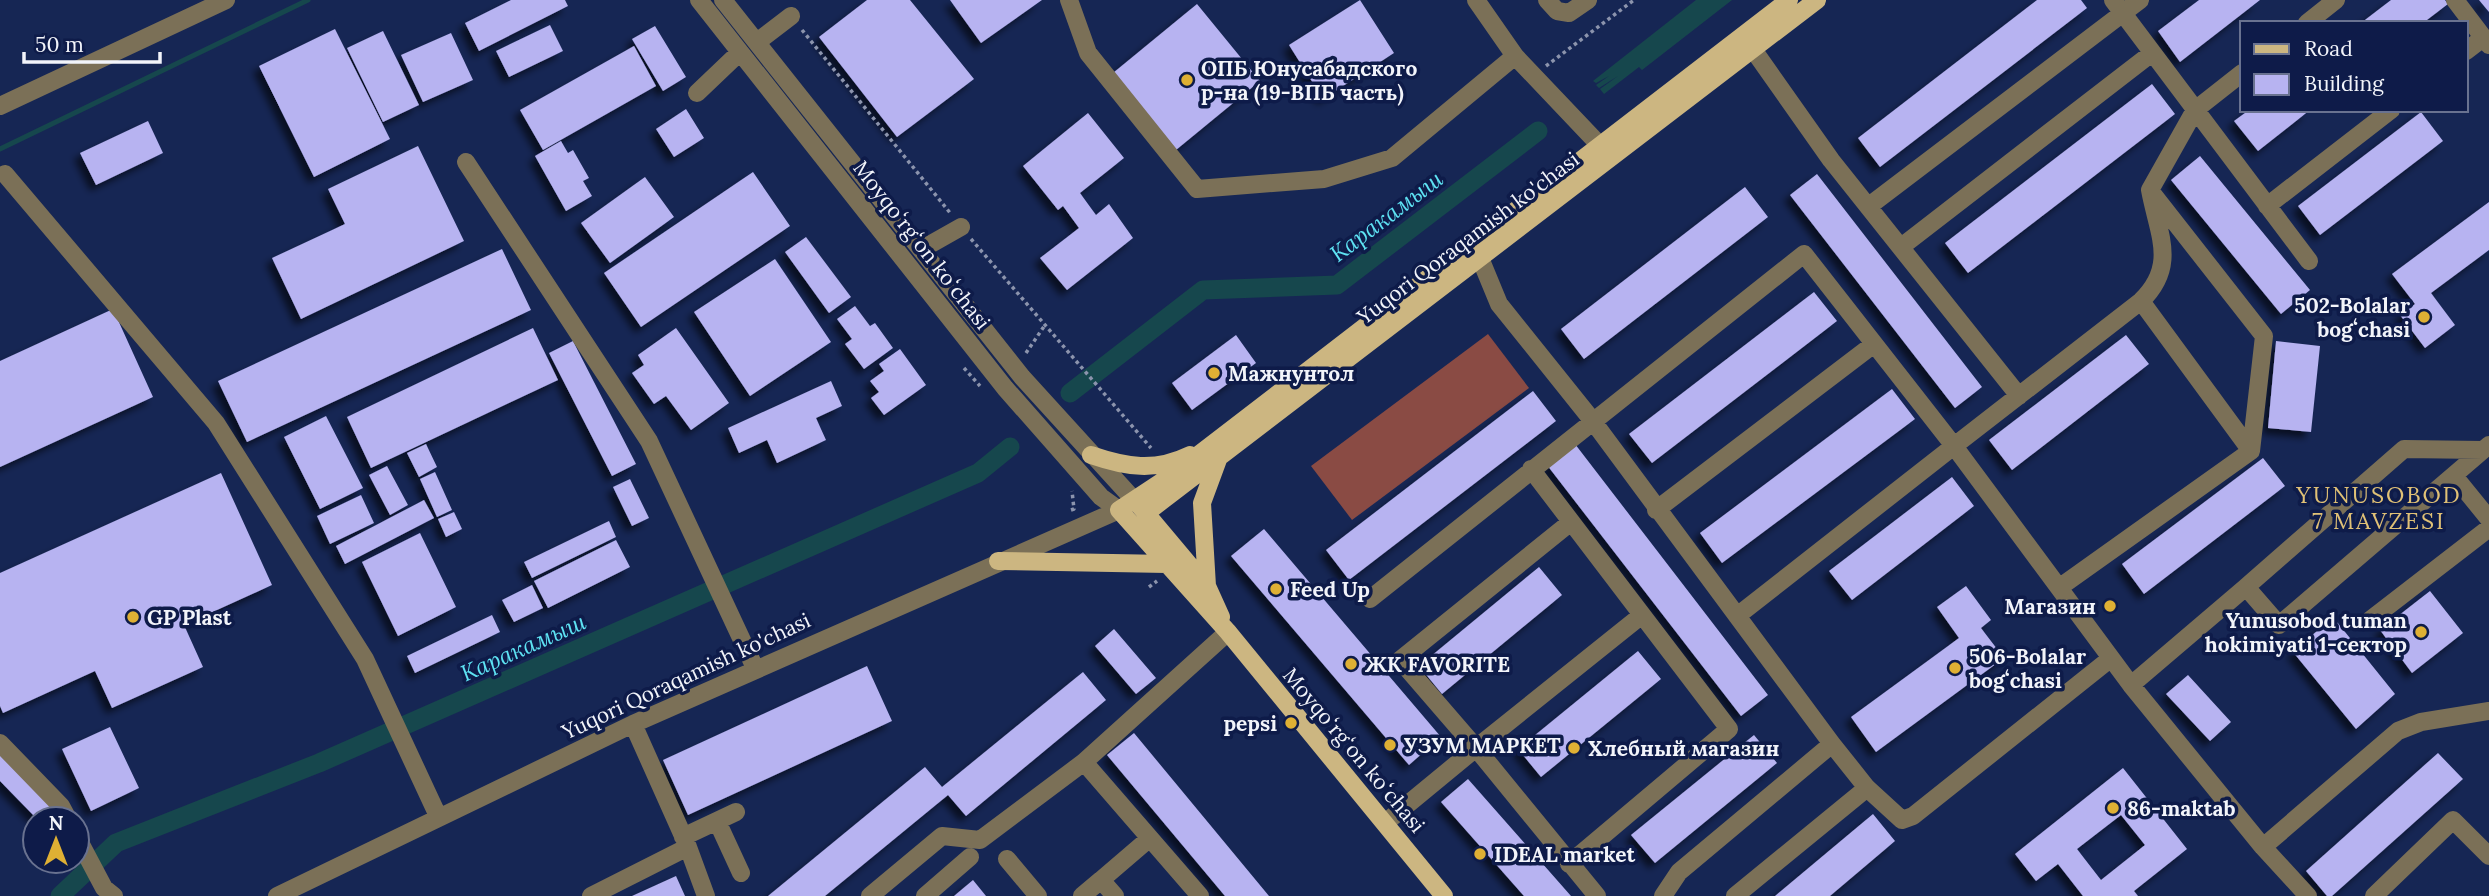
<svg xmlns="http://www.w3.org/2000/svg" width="2489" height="896" viewBox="0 0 2489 896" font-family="Lora,serif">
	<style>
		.forest { fill: #8a4b44 }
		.water { fill: #16474d }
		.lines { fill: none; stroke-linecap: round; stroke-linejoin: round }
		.stream { stroke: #16474d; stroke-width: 5 }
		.canal { stroke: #16474d; stroke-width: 19 }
		.building { fill: #b7b3f1; fill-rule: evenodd; filter: url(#shadow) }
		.path { stroke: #8c94ad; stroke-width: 3.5; stroke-dasharray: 3.5 3.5; stroke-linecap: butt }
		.minor { stroke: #7b7057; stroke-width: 18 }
		.major { stroke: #ccb681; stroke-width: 18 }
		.poi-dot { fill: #dfb034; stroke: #0e1b49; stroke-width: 2.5 }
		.labels { text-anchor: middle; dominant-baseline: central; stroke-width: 7; stroke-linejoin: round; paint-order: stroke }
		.poi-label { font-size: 21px; font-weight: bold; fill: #f2f4fa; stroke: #0e1b49; text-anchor: start }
		.street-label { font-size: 21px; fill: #f2f4fa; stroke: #0e1b49 }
		.water-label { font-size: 23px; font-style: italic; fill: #5ee2f3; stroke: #0e1b49 }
		.neighbourhood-label { font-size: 23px; letter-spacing: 2px; fill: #e0c176; stroke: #0e1b49 }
	</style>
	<defs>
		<filter id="shadow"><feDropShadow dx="-6" dy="6" stdDeviation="3.5" flood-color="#0009"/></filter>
	</defs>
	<rect width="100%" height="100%" fill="#162654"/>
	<path class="forest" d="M1488,334l41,54 -177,132 -41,-54z"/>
	<path class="water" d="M1696,0h36l-90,70 -3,-3 -35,27 -4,-5 18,-13 -19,12 -3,-3 13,-9 -13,7 -3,-2z"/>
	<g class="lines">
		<path class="stream" d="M0,149l308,-149"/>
		<path class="canal" d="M1070,393l133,-103 134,-5 201,-154
			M60,896l56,-53 203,-80 659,-290 32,-26"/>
	</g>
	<path class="building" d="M511,0h54l3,6 -89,45 -14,-28z
		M867,0h43l64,79 -77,58 -78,-100z
		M950,0h92l-61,43z
		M1360,0l34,53 -71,46 -34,-54z
		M2037,0h44l6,8 -207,159 -22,-29z
		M2199,0h61l-80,62 -22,-31z
		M2391,0h54l3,4 -25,19h-62z
		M2479,0h10v12z
		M1197,4l63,77 -84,69 -63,-77z
		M550,25l13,26 -54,26 -13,-26z
		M655,26l31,51 -23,14 -31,-52z
		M335,29l55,110 -76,38 -55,-111z
		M383,31l36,74 -36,17 -36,-74z
		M451,33l22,47 -50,22 -22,-47z
		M634,46l22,40 -113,64 -23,-40z
		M2152,84l23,30 -207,159 -23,-30z
		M686,109l18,29 -30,19 -18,-28z
		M2249,110h61l-52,41 -24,-30z
		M2421,112l22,29 -123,94 -22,-29z
		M1088,113l36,45 -44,35 16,22 13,-11 24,34 -66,52 -27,-32 39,-30 -16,-22 -5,4 -35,-44z
		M148,121l15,32 -67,32 -16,-32z
		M561,141l7,12 5,-3 16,28 -6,3 9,15 -26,15 -31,-55z
		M418,146l46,95 -163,78 -29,-61 73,-34 -17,-35z
		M2200,156l110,134 -29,24 -110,-134z
		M753,172l37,54 -149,101 -37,-54z
		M1817,174l165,213 -27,21 -165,-213z
		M645,177l29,40 -64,46 -29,-40z
		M1745,187l23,30 -184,142 -23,-30z
		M2489,202v48l-58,43 24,32 -30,23 -25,-33 15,-11 -23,-30z
		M806,237l45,60 -22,16 -44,-61z
		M502,249l29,61 -284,132 -29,-61z
		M775,259l56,83 -81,54 -56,-84z
		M1814,292l23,29 -185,142 -23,-29z
		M855,306l15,20 5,-3 18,25 -29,21 -19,-25 7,-5 -15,-20z
		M113,309l40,88 -153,70v-106z
		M533,328l25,52 -187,88 -24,-51z
		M676,328l53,75 -38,27 -25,-34 -12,8 -22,-31 12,-8 -6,-10z
		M1236,335l20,28 -64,47 -20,-27z
		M2126,335l23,29 -137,106 -23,-30z
		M573,341l63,123 -24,12 -63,-123z
		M2276,341l44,5 -9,86 -43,-4z
		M900,349l26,36 -42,30 -13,-17 8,-6 -9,-11 14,-10 -5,-7z
		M831,381l11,25 -26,12 10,22 -49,23 -10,-23 -28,13 -11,-25z
		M1892,389l23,30 -193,144 -22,-30z
		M1533,391l23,30 -207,159 -23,-30z
		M326,416l37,72 -43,21 -36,-72z
		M426,444l11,23 -18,10 -12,-24z
		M1575,444l193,251 -27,21 -194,-251z
		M2263,458l22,28 -141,108 -22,-30z
		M387,466l21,39 -18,10 -21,-40z
		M435,472l17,38 -15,7 -17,-38z
		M221,473l51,112 -88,40 19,42 -91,41 -17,-37 -92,42 -3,-7v-133z
		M1952,477l22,29 -122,94 -23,-29z
		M630,479l19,39 -17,8 -19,-39z
		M361,495l13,28 -44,21 -13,-28z
		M424,500l10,18 -89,46 -9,-18z
		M454,512l8,17 -16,8 -8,-18z
		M609,521l7,16 -84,41 -8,-16z
		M1264,529l177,208 -32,28 -178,-209z
		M420,533l36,74 -58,29 -36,-74z
		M616,540l14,27 -82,41 -14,-27z
		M1539,567l23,28 -120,99 -23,-28z
		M532,585l11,23 -29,14 -12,-22z
		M1966,586l25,34 -10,8 23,30 -128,94 -25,-35 108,-79 -22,-31z
		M2430,591l33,42 -51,40 -32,-43z
		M492,615l8,17 -85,41 -8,-17z
		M2333,617l62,77 -39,35 -63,-77z
		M1114,629l42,49 -20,16 -41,-48z
		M1638,651l23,28 -120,98 -23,-28z
		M867,666l25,55 -204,94 -25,-55z
		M1083,672l23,28 -140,116 -18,-21 -123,101h-57l157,-129 17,20z
		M2188,675l43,47 -21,19 -44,-47z
		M110,727l29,61 -48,23 -29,-62z
		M1134,733l135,163h-44l-118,-141z
		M1754,735l23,28 -122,100 -24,-28z
		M0,751l61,64 -4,4h-20l-37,-38z
		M2438,753l25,26 -131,117h-5l-21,-25z
		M2123,768l64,81 -53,42 4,5h-55l-25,-32 -22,17 -21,-27zM2121,815l24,30 -44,35 -24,-31z
		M1468,779l103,117h-47l-83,-94z
		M1873,814l22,27 -65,55h-55z
		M676,876l9,20h-53z
		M973,880l13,16h-32z"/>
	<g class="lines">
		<path class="path" d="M802,30l149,184
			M1546,66l88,-66
			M971,239l180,209
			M1026,353l19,-28
			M964,368l16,18
			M1071,510l3,-1 -2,-18
			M1149,587l8,-6"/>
		<path class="minor" d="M699,0l306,388 96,109 18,13
			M723,0l299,377 112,123
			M1069,0l19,53 109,136 127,-10 68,-21 123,-102
			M1476,0l39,56 94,99
			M1547,0l10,11 12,2 19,-13
			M2113,0l196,261
			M2455,0l34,45
			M2307,23l29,-23
			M1745,38l86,122 188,236
			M757,42l34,-26
			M2466,51l17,-13
			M697,93l43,-41
			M0,106l226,-106
			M466,162l183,279 106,227
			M5,174l211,249 149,236 73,157
			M1869,206l271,-206
			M2267,206l124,-96
			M1901,247l251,-194
			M1472,248l8,10 19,46 93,116 240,324 35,44 35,32 11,-4 197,-157
			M922,249l39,-22
			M2141,301l110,150
			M1531,469l198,260 -160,135
			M2454,476l35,43
			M1656,510l218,-166
			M1571,522l-171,138 76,88 166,-133
			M2060,587l191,-136 13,-115 -112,-143
			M2246,587l158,-138 79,1
			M1370,599l434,-345 150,192 187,-145c37,-36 17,-67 9,-111l45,-80 47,-37
			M1737,616l217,-170 177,239 115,-98 33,38 210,-180
			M2370,620l119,-92
			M2131,685l132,162 45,49
			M633,724l55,123 18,49
			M0,743l61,63 7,13
			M1084,762l116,134
			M717,821l24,52
			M1385,823l91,-75 121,148
			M77,837l27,51 10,8
			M683,837l53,-25
			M2263,847l135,-116 23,-9 68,-11
			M1007,859l31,37
			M1101,880l49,-42
			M277,896l356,-172 486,-214
			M591,896l97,-49
			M870,896l72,-60 38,4 104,-78 144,-130
			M925,896l45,-39
			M1082,896l19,-16 14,16
			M1663,896l16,-24 153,-128
			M1735,896l132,-108
			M2374,896l79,-76 36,36"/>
		<path class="major" d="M1091,455c35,12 64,17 99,0
			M1139,505l68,81 14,31
			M1119,510l56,-37 614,-473
			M1119,510l109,122 216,264
			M1146,513l671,-513
			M998,561l169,3
			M1207,586l-5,-83 17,-46"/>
	</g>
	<g class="poi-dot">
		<circle cx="1187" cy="80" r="7"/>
		<circle cx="2424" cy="317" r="7"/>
		<circle cx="1214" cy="373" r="7"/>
		<circle cx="1276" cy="589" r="7"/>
		<circle cx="2110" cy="606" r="7"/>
		<circle cx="133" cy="617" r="7"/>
		<circle cx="2421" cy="632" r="7"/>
		<circle cx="1351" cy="664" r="7"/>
		<circle cx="1955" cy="668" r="7"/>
		<circle cx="1291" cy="723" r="7"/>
		<circle cx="1390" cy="745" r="7"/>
		<circle cx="1574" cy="748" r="7"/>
		<circle cx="2113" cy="808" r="7"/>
		<circle cx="1480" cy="854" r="7"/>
	</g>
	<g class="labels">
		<g class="poi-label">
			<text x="1201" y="68">ОПБ Юнусабадского<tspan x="1201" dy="24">р-на (19-ВПБ часть)</tspan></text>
			<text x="2410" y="305" text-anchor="end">502-Bolalar<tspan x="2410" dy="24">bogʻchasi</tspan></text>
			<text x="1228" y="373">Мажнунтол</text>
			<text x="1290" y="589">Feed Up</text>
			<text x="2096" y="606" text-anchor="end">Магазин</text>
			<text x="147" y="617">GP Plast</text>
			<text x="2407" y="620" text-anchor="end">Yunusobod tuman<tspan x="2407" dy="24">hokimiyati 1-сектор</tspan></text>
			<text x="1969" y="656">506-Bolalar<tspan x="1969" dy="24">bogʻchasi</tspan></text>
			<text x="1365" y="664">ЖК FAVORITE</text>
			<text x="1277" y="723" text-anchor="end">pepsi</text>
			<text x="1404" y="745">УЗУМ МАРКЕТ</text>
			<text x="1588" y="748">Хлебный магазин</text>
			<text x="2127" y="808">86-maktab</text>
			<text x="1494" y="854">IDEAL market</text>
		</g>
		<g class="street-label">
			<text transform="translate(1468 238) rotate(-37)">Yuqori Qoraqamish ko'chasi</text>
			<text transform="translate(922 245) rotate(52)">Moyqoʻrgʻon koʻchasi</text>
			<text transform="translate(686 676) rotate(-25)">Yuqori Qoraqamish ko'chasi</text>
			<text transform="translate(1354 750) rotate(50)">Moyqoʻrgʻon koʻchasi</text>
		</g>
		<g class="water-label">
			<text transform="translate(1386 216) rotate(-37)">Каракамыш</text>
			<text transform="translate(523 647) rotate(-24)">Каракамыш</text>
		</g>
		<g class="neighbourhood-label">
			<text x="2379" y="494">YUNUSOBOD<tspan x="2379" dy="26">7 MAVZESI</tspan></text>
		</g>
	</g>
	<rect x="2240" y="21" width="228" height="91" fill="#0e1b49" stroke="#697290" stroke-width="2"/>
	<rect x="2254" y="44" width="35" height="10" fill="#ccb681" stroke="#697290" stroke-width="2"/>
	<text x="2304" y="56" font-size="21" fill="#f2f4fa">Road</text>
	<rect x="2254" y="74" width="35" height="21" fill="#b7b3f1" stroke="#697290" stroke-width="2"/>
	<text x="2304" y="91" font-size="21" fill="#f2f4fa">Building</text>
	<g transform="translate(56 840)"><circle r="33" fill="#0e1b49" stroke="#697290" stroke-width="2"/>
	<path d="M0-5L12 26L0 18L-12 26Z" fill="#dfb034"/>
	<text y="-10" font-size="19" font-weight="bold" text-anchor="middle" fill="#f2f4fa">N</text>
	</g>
	<path d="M24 52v10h136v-10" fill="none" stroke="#f2f4fa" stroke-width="3.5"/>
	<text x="35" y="52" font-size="21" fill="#f2f4fa" stroke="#0e1b49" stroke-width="5" paint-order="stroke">50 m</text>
</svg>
